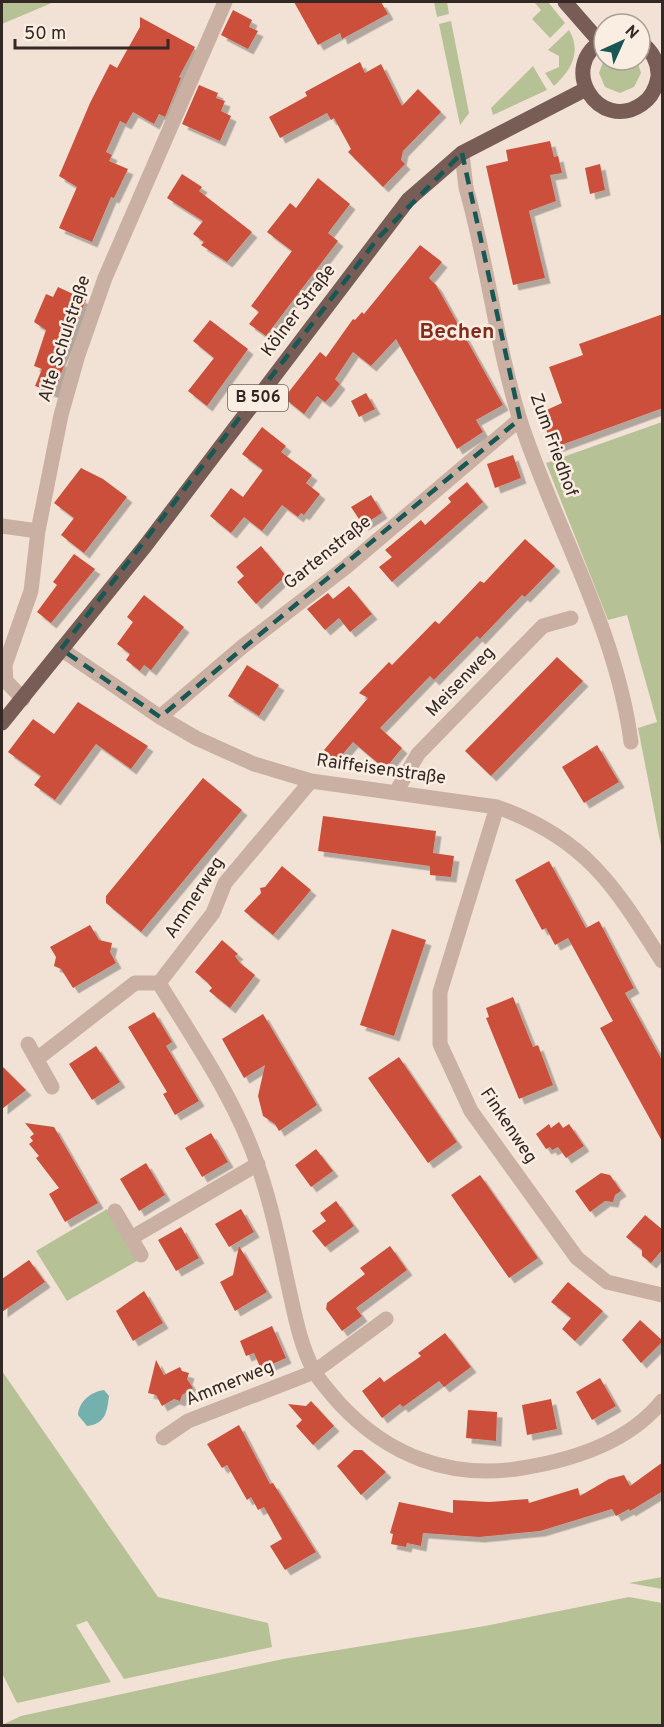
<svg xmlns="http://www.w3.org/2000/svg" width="664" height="1727" viewBox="0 0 664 1727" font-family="Overpass,sans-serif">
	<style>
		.green { fill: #b7c196 }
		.water { fill: #74b0ad }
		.building { fill: #cb503a; filter: url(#shadow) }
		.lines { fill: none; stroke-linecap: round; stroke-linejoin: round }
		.minor { stroke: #cab0a2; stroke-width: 15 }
		.major { stroke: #775d55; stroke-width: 15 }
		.marked { fill: none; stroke: #195755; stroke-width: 4.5; stroke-dasharray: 12 8; stroke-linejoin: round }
		.labels { text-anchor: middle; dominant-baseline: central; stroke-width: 5; stroke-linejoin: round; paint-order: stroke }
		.shield { fill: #faede2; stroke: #6f635e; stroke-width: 1.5 }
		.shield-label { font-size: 16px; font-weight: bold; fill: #342825 }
		.street-label { font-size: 18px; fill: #342825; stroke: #faede2 }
		.quarter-label { font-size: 21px; font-weight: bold; fill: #862a1b; stroke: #faede2 }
	</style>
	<defs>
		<filter id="shadow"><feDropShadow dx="5.5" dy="5.5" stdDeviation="0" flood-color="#0004"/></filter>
	</defs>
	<rect width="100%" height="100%" fill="#f2e2d6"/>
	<path class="green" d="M2,2h52l-52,22z
		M434,2h13l2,12 -12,3z
		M534,2h14l17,21 -15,15 -18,-19 9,-9z
		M451,21l18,92 -9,12 -21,-101z
		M569,30c13,22 2,40 -15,56l-9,-13 14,-6v-11l-11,-6z
		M604,59l33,1 4,13 -7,14 -14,6 -15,-6 -6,-14z
		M533,66l14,24 -54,25 -2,-7z
		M662,422v429l-24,-123 19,-6 -30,-107 -19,5 -62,-157z
		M107,1209l30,52 -70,40 -31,-50z
		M2,1371l156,226 110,26 4,24 -148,32 -37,-58 -11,4 35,57 -94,21 -15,-30z
		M662,1577v12l-33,-6z
		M629,1597l33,6v122h-660l19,-9 262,-57 202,-33z"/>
	<path class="water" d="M104,1390l5,6c-2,15 -3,28 -22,30l-9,-11c1,-14 13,-23 26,-25z"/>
	<path class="building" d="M294,2h87l7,12 -46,25 -2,-6 -22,12z
		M233,10l19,10 -3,7 9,4 -10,18 -27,-14z
		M140,17l55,30 -16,30 2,1 -16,39 -6,-3 -5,10 -21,-12 -7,12 -6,-3 -14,31 6,3 -3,6 19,8 -14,29 -3,-1 -19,45 -33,-14 18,-41 -18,-11 31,-73 20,-39 7,4 23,-41z
		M360,62l5,11 16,-9 21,42 16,-17 23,23 -38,39 -2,9 4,4 -22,23 -35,-35 3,-3 -17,-31 -3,2 -4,-7 -47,25 -11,-21 38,-21 -2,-4z
		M199,85l19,8 -2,5 9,3 -4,10 10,5 -11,25 -38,-17z
		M550,141l4,16 4,-1 4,17 -12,2 6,26 -27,10 16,67 -32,7 -27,-119 22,-5 -2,-11z
		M600,164l5,26 -15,4 -5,-26z
		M182,174l20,13 -3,4 53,41 -25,30 -26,-17 3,-3 -11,-8 10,-13 -36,-23z
		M318,178l32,26 -22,29 10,8 -72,95 -17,-12 10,-12 -8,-6 41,-55 -25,-19 23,-29 6,5z
		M420,245l22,17 -13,16 7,7 67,120 -27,15 7,12 -26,17 -61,-110 -25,27 -18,-14 -18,27 5,5 -10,13 -5,5 -8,-6 -13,18 -20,-16 36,-46 6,5 27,-38 2,1 7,-8 2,2z
		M58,287l28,13 -26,61 5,2 -11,30 -19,-7 7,-17 -8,-3 12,-36 -12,-8 12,-28 7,3z
		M663,314v94l-110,40 -13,-35 22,-10 -13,-36 34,-12 -4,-11z
		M210,320l38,29 -41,57 -19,-15 26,-33 -21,-17z
		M366,393l9,16 -16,8 -8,-16z
		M262,427l24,19 -5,6 31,23 -6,8 14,11 -16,21 -3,-2 -3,4 -16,-12 -20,26 -18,-14 -13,16 -21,-17 21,-28 12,9 20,-27 -21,-16z
		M513,455l8,23 -26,10 -8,-24z
		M81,468l22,11 24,18 -43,56 -23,-18 13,-17 -20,-15z
		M467,482l16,20 -91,80 -13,-15 13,-10 -7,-7 36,-30 4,5 26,-23 -3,-4z
		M371,495l11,18 -19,12 -12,-18z
		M525,539l30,27 -30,31 -3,-2 -42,44 -3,-3 -43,44 -4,-4 -50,52 22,20 -17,21 -32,-27 -16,19 -13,-11 44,-52 -9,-5 30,-31 3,3 43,-44 4,3 41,-43 4,2z
		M261,546l25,30 -30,28 -19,-22 7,-6 -8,-9z
		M74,554l21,15 -44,54 -14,-11 20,-27 -4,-3z
		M349,586l23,28 -22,18 -11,-14 -14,12 -18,-21 21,-16 5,6z
		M144,595l40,32 -33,43 -7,-5 -4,6 -14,-11 4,-6 -13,-10 16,-22 -6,-5z
		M557,657l26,24 -92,95 -26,-25z
		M247,665l32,20 -20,31 -31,-20z
		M78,702l70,44 -17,23 -35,-25 -41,56 -21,-15 7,-9 -33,-24 25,-33 21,15z
		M597,745l22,37 -35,21 -22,-36z
		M203,778l39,32 -101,122 -35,-29v-7z
		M323,816l113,15 -3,22 21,3 -3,21 -21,-2v-9l-112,-15z
		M549,861l37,67 13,-7 35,67 -9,5 38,69v81l-63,-115 13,-7 -45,-83 -13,7 -9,-17 -4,2 -27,-50z
		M282,866l29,24 -38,45 -29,-24 17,-18 -1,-5 5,-1z
		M90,925l9,15 13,3 -2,9 6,11 -43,25 -12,-19 -7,-3 2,-9 -6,-10z
		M392,929l34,11 -32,96 -34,-11z
		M222,940l16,14 -3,2 5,7 15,12 -25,33 -21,-17 3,-3 -5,-6 -12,-10z
		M513,997l20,50 5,-2 15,40 -34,14 -33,-81 3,-1 -3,-9z
		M154,1012l18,30 -6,4 33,55 -24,14 -12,-21 4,-2 -39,-65z
		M263,1014l54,91 -38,26 -4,-7 -12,-8 -5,-20 7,-31 -21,13 -22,-39z
		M96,1046l24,36 -28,18 -23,-36z
		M399,1057l58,85 -29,21 -60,-85z
		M2,1066l24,24 -24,19z
		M559,1122l4,6 6,-4 15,22 -18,12 -8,-11 -6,3 -2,-3 -4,2 -10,-15 13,-10 2,4z
		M25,1123l29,4 44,76 -33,19 -16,-28 10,-6 -23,-30 3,-2 -10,-12 4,-3 -3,-4 4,-3z
		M211,1133l17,29 -26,15 -17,-29z
		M316,1149l17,22 -22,16 -16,-22z
		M146,1163l19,32 -26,16 -19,-32z
		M601,1173l9,2 11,16 -6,4 -2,7 -8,-1 -15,11 -15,-21z
		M480,1175l58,83 -29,20 -58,-83z
		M336,1201l18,25 -29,21 -13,-16 14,-10 -6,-8z
		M241,1209l13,23 -25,15 -14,-23z
		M645,1215l18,15v19l-12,14 -9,-7v-6l-16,-13z
		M181,1227l18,31 -23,13 -18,-31z
		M239,1246l28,46 -32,19 -15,-29 13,-7z
		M390,1246l17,24 -51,38 6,8 -20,15 -16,-22 1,-6 38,-29 -5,-6z
		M29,1260l16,22 -43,30v-33z
		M568,1282l35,29 -28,30 -13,-12 9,-11 -20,-16z
		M144,1291l19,32 -30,18 -17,-30z
		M640,1320l23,21 -22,22 -19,-23z
		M272,1326l14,32 -25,11 -7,-16 -8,3 -6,-15z
		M445,1333l26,34 -27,20 -5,-6 -36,26 -3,-3 -18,14 -20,-27 18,-14 4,5 37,-26 -3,-3z
		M156,1360l8,15 16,-8 2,4 7,2 -2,6 6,9 -11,7 -2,6 -6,-2 -12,7 -6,-11 -8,-2z
		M600,1378l16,28 -24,14 -16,-28z
		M551,1399l6,30 -30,6 -5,-30z
		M311,1401l23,25 -21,19 -17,-19 6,-6 -14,-16 18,2z
		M468,1410l29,2 -1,29 -30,-3z
		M239,1425l31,59 3,-1 43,69 -31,18 -15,-24 12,-7 -18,-32 -6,3 -7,-13 -4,3 -20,-35 -5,3 -15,-24z
		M354,1450h8l24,22 -25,23 -24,-29z
		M663,1462v29l-33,20 -1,-2 -13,7 -4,-7 -72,22 -61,6 -56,-4 -2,13 -14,-3 -1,4 -15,-3 2,-10 -3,-1 9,-31 54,11v-13l36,2 39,-3 1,4 49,-15 2,8 29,-17 15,-4 6,11z"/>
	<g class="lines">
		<path class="minor" d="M462,153l4,35c22,76 30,156 54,232 35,108 96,207 111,322
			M2,526l36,5
			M61,649l99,68 36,21 58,26 57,17 186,26c88,31 117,78 165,154
			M23,699l-17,-18 -1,-16 26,-74 7,-60 23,-116 17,-60 27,-77 120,-276
			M160,717l82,-70 104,-80 174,-148
			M311,781l-86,102 -12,30 -54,70c36,59 77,117 99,183 13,37 21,76 29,114 7,30 12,63 27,91 6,11 17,22 25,32 49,53 112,77 183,65 51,-8 107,-26 140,-67
			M396,792l22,-38 125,-128 28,-8
			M497,807l-57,185v52l31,67 106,147 30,24 55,13
			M28,1044l24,43
			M37,1059l98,-76h24
			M115,1211l26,44
			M131,1238l127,-74
			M163,1438l25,-17 126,-49 72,-53"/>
		<path class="major" d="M565,2l35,40
			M604,40c-48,26 -5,94 38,64 9,-6 14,-16 16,-27 1,-14 -6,-27 -18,-35
			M2,723l144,-178 262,-345 54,-47 124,-64"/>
	</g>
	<path class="marked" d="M462,153l58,266 -360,298 -99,-68 318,-412z"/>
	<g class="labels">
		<rect class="shield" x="228" y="385" width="60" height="26" rx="4.5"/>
		<g class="shield-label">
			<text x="258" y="398">B 506</text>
		</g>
		<g class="street-label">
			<text transform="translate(299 311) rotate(-53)">Kölner Straße</text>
			<text transform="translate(65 339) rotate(-72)">Alte Schulstraße</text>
			<text transform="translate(553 445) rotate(70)">Zum Friedhof</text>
			<text transform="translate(328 553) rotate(-39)">Gartenstraße</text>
			<text transform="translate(461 682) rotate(-46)">Meisenweg</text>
			<text transform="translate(381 770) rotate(8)">Raiffeisenstraße</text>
			<text transform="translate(195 898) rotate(-57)">Ammerweg</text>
			<text transform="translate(508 1126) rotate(56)">Finkenweg</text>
			<text transform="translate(230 1384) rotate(-22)">Ammerweg</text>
		</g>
		<g class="quarter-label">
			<text x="457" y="332">Bechen</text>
		</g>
	</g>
	<rect width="664" height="1727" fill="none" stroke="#342825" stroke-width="6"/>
	<g transform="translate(622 42) rotate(45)"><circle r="28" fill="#faede2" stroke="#ab9e96" stroke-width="1.5"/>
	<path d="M0-4.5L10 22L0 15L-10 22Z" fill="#195755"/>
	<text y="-9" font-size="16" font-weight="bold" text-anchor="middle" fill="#342825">N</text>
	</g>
	<path d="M15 39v9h153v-9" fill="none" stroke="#342825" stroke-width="3"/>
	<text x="24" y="39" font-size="18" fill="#342825" stroke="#faede2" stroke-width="4.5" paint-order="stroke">50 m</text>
</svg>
